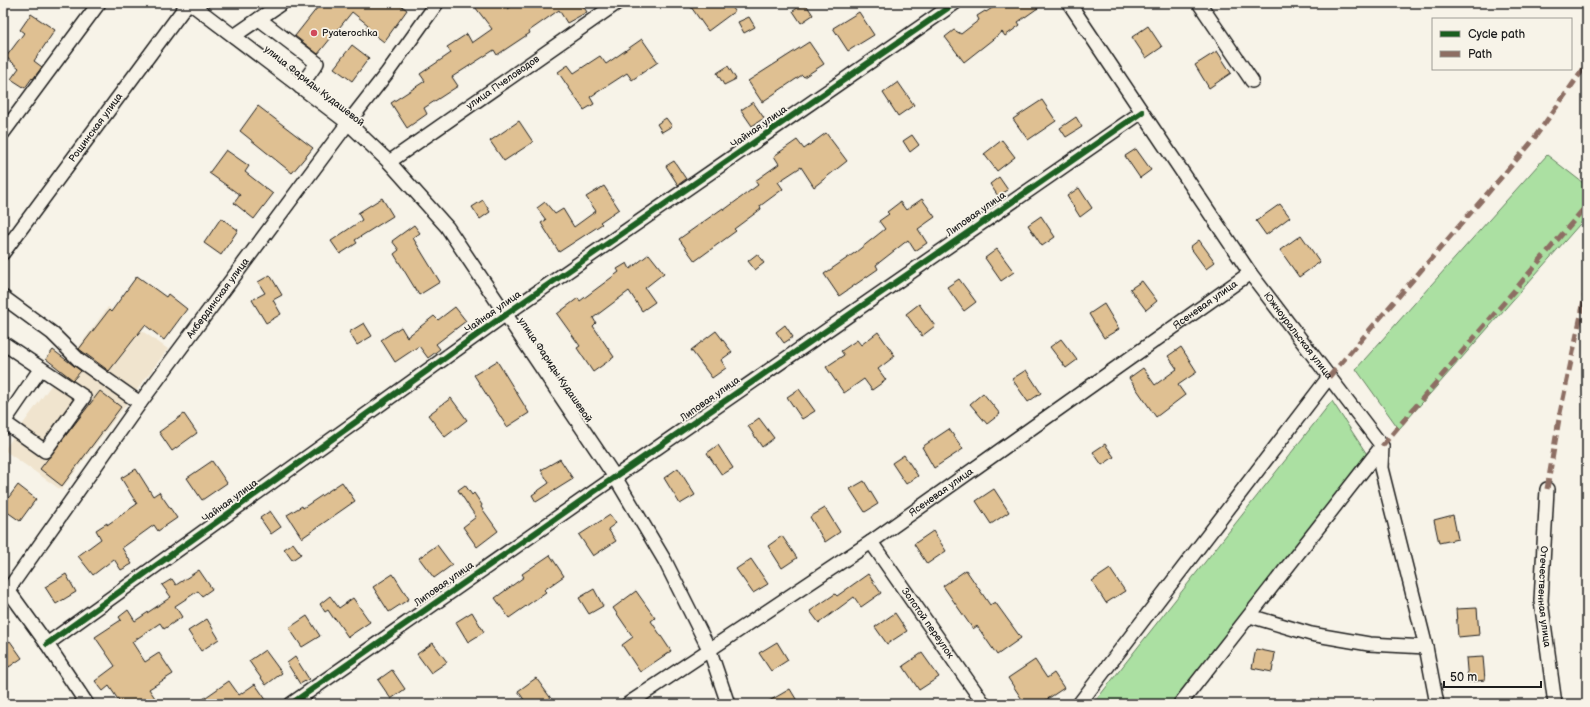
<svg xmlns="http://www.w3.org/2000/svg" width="1590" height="707" viewBox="0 0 1590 707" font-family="'Balsamiq Sans',sans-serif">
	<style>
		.built { fill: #f0e4ce }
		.green { fill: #abe0a2; stroke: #647e5f }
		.building { fill: #dfc092; stroke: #1c1c1c }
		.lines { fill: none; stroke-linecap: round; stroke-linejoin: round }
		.minor-casing { stroke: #1c1c1c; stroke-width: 16 }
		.minor { stroke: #f7f3e8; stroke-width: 13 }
		.quiet { stroke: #8d6e63; stroke-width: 5; stroke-dasharray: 10 5; stroke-linecap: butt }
		.cycleway-casing { stroke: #f7f3e8; stroke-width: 8 }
		.cycleway { stroke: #1b5e20; stroke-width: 6 }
		.poi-dot { fill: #d1495b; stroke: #f7f3e8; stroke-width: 1.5 }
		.labels { text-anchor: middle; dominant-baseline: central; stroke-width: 3.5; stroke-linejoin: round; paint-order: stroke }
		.poi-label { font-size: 10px; fill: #1c1c1c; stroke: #f7f3e8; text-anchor: start }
		.street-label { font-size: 10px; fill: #1c1c1c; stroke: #f7f3e8 }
	</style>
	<rect width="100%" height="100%" fill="#f7f3e8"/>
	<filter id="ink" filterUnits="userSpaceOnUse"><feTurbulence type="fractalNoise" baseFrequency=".025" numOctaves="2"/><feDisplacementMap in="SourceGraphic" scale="8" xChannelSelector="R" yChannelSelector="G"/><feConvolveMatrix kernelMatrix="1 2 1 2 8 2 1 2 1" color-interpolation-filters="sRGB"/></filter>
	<g filter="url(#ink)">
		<path class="built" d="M108,307l60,42 -107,141 -57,-40z"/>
		<path class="green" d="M1547,155l40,31v30l-188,213 -43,-60z
			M1332,401l40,61 -197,242h-82z"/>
		<path class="building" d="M321,3h77l9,7 -23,32 -18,-14 2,-3 -16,-13 -34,42 -23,-18z
			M472,3h32l4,6 8,-6h65l6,9 -20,11 -8,-13 -30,21 1,2 -33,22 -3,-5 -42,27 6,9 -34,22 3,6 -20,14 -16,-25 34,-22 -5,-7 31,-21 -4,-6 20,-13 5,9 20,-14z
			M696,3h33l6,8 -27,20 -17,-24z
			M805,3l8,12 -12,8 -8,-12z
			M1000,3h45l-27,19 2,3 -15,11 -3,-4 -38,30 -19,-25 9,-7 7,4 18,-14 -2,-4 8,-5 1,1z
			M859,12l15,23 -26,16 -15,-23z
			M31,14l24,16 -21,31 8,6 -9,12 -1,-1 -7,10 -14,-9 8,-11 -13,-11 18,-24 -4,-3z
			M749,17l6,10 -11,6 -6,-11z
			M1148,26l14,21 -16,11 -14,-21z
			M642,39l16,23 -26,18 -5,-7 -37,24 4,7 -10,6 -26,-38 10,-7 6,8 26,-17 6,8z
			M809,42l15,22 -20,13 -2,-2 -40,27 -14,-21z
			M352,45l17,13 -17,23 -18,-13z
			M1217,51l14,22 -22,15 -14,-23z
			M728,66l8,13 -12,6 -7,-12z
			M898,82l16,23 -16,11 -15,-23z
			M1042,100l14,21 -28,19 -15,-21z
			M753,102l11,16 -12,8 -11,-16z
			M258,106l55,42 -21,25 -52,-42z
			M1076,117l6,10 -16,10 -6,-9z
			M666,118l6,8 -10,6 -5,-8z
			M519,121l14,21 -29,19 -14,-20z
			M826,133l21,28 -33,26 -13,-20 -23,15 5,7 -23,17 1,3 -27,20 2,2 -41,30 -16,-22 44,-31 1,2 34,-25 -3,-4 24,-17 -5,-8 23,-16 7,9z
			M912,135l7,10 -9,7 -7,-11z
			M1002,140l13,17 -18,14 -13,-17z
			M1136,149l15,21 -11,8 -15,-22z
			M226,150l23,16 -4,6 28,22 -19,25 -20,-16 6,-8 -31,-22z
			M674,161l12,18 -8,6 -12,-19z
			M999,177l9,13 -10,6 -8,-12z
			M604,186l15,23 -19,13 2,2 -43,28 -18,-29 5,-3 -9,-12 8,-6 10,12 8,-5 11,18 22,-16 -10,-14z
			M1079,188l13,20 -12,9 -13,-21z
			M382,198l11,18 -38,24 2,3 -17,11 -9,-13 31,-21 -4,-7z
			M922,199l13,18 -17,12 9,14 -12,8 -7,-11 -32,25 2,4 -39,27 -15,-22 32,-22 29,-23 -6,-8 10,-7 -2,-2 13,-10 6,8z
			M483,200l7,12 -10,7 -8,-12z
			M1280,204l10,13 -24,18 -10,-14z
			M1041,216l14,21 -13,9 -14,-21z
			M221,218l17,12 -17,25 -17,-12z
			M414,225l6,8 -7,5 27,44 -21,13 -25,-41 5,-4 -7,-9z
			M1301,235l19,27 -21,15 -19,-27z
			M1199,240l16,22 -9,7 -16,-22z
			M997,249l17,23 -13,9 -16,-23z
			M649,254l15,19 -19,15 10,14 -13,9 -13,-20 -36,27 3,5 -3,3 21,31 -21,15 -16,-24 3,-2 -23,-32 21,-16 2,3 39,-29 -2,-3 10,-6 3,6z
			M757,254l7,9 -9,7 -7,-9z
			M270,275l12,20 -9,5 8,14 -15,9 -14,-23 13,-7 -7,-11z
			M137,276l29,21 2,-3 19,15 -23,31 -19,-15 -36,46 -30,-22 30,-39 2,2z
			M959,279l17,23 -12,9 -17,-24z
			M1142,281l15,20 -11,9 -16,-21z
			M919,304l16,22 -13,10 -16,-22z
			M1104,304l15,25 -15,9 -15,-24z
			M455,307l11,14 -30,23 4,5 -12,9 -9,-12 -24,16 -14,-22 20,-13 6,10 27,-21 4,4z
			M364,323l8,13 -15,9 -8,-13z
			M785,325l8,12 -9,6 -8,-11z
			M716,331l16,21 -11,8 5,8 -14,10 -21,-28z
			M878,332l17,24 -17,13 8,11 -14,10 -8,-11 -20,14 -18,-26 18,-12 -3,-4 16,-11 4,5z
			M1061,339l16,21 -11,8 -16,-21z
			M1181,347l16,25 -19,13 7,10 -29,22 -27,-39 14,-10 12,17 22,-16 -9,-13z
			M53,350l28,21 -8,9 -27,-21z
			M497,361l32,52 -22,14 -33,-52z
			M1026,370l15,23 -13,9 -16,-23z
			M799,389l16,22 -13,8 -15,-22z
			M100,391l21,16 -59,79 -22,-17z
			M983,393l17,21 -13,10 -17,-20z
			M451,398l16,22 -22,17 -17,-22z
			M184,414l13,19 -25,18 -13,-19z
			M759,418l15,20 -12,9 -14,-21z
			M949,429l14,20 -29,19 -12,-21z
			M1105,444l9,13 -12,8 -9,-13z
			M718,445l15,23 -11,7 -15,-22z
			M904,455l14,21 -12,8 -14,-21z
			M560,459l13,20 -37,23 -4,-7 17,-12 -8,-13z
			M212,461l15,22 -25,17 -15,-22z
			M678,468l17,27 -15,9 -16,-26z
			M136,469l17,27 6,-4 18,26 -19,13 -4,-6 -32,23 10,16 -11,6 -7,-11 -21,16 -15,-19 23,-17 -5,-9 11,-7v2l30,-21 -16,-26z
			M864,481l14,23 -13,8 -15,-23z
			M342,482l13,19 -53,37 -15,-23 15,-9 1,2z
			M18,485l18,14 -16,22 -17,-12v-4z
			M465,485l7,10 2,-2 8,12 -1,2 17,24 -21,16 -14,-20 13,-10 -18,-27z
			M994,489l15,23 -18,12 -15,-23z
			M825,508l15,24 -15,10 -15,-25z
			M270,511l11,16 -10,7 -11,-16z
			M610,515l6,8 -8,6 8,12 -23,15 -14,-21z
			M1453,515l5,24 -19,4 -5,-23z
			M933,531l13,20 -19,13 -13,-20z
			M782,536l15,22 -15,10 -14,-22z
			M293,543l8,11 -9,6 -8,-11z
			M437,545l15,20 -18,13 -15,-20z
			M550,555l14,21 -20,14 2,2 -37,26 -14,-20 29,-21 -2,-3z
			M751,559l17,25 -15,9 -17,-24z
			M1110,569l15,22 -19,12 -14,-22z
			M199,570l13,19 -10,7 -4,-5 -23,15 7,11 -18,12 -4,-6 -28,19 13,20 14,-9 14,21 -24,15 10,15h-38l-12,-18 -6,5 -8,-10 20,-15 -20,-29 26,-17 -2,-3 9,-7 7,11 36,-24 -9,-12 10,-6 4,6z
			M966,570l24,35 5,-3 26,36 -24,17 -20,-29 -4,3 -30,-43z
			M66,574l10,18 -20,12 -11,-17z
			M393,574l16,25 -20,13 -16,-25z
			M868,574l13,19 -20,14 -7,-10 -35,26 -9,-12 25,-17 2,2z
			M594,589l9,17 -14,8 -10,-16z
			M636,591l19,27 -4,3 20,30 -31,21 -18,-27 11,-8 -20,-29z
			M330,596l9,12 14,-10 17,24 -22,15 -13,-19 -1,1 -6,-9 -3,2 -5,-8z
			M1477,608l2,27 -21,2 -2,-28z
			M472,612l12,20 -16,10 -12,-20z
			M895,613l12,18 -20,13 -12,-17z
			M307,616l13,20 -18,11 -13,-19z
			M207,619l12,20 -18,12 -13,-20z
			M10,641l12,17 -13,9 -6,-9v-12z
			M777,642l11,18 -17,11 -12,-18z
			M433,643l14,19 -16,11 -14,-19z
			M1256,649l19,4 -3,19 -20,-4z
			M265,650l17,23 -16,12 -17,-24z
			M922,653l17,24 -20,13 -16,-24z
			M295,657l14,22 -9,5 -13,-21z
			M1483,657l2,23 -17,2 -2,-24z
			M1035,660l12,18 7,-5 10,15 -24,16h-15l-17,-26z
			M392,670l13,19 -14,10 -13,-19z
			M536,678l19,26h-28l-9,-13z
			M229,681l10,14 16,-11 14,20h-73z
			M790,689l9,15h-35z"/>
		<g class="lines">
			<defs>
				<g id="minor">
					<path d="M190,3l158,120 41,39 58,65 168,250 50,84 45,90 18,53"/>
					<path id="s1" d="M1069,3l181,270 132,173 -1,22 45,179 11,57"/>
					<path d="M1199,3l53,78"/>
					<path d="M259,19l58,44 -17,24"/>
					<path d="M234,36l48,-33"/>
					<path d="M3,133l96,-130"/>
					<path id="s2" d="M389,162l228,-159"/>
					<path id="s3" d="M3,253l185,-250"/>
					<path d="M3,297l49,36 27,27 61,43"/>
					<path d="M3,343l81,54 -39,54 -41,-29 37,-54"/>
					<path id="s4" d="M1547,489l-6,112 14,103"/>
					<path id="s5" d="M871,542l113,162"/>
					<path d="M8,590l39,54 40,60"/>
					<path id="s6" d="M3,597l137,-194 208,-280 39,-50 50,-70"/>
					<path d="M1250,616l61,18 58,10 57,3"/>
					<path d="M47,644l459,-330 449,-311"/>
					<path d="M291,704l324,-227 527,-365"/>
					<path id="s7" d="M628,704l243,-162 379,-269"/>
					<path d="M1079,704l250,-327"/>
					<path d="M1180,704l202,-258"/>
				</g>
			</defs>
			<use href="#minor" class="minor-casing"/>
			<use href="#minor" class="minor"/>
			<path class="quiet" d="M3,131l1,1
				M1329,377l201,-233 57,-80
				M1382,446l205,-241
				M1547,489l13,-76 27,-126"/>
			<defs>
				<path id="cycleway" d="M47,644l459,-330 449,-311
					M291,704l324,-227 527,-365"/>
			</defs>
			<use href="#cycleway" class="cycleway-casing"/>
			<use href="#cycleway" class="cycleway"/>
		</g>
	</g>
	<circle class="poi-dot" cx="314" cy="33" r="4"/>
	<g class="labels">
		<g class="poi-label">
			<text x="322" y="33">Pyaterochka</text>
		</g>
		<g class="street-label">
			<text stroke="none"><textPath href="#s2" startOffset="139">улица Пчеловодов</textPath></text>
			<text transform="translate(314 86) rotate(38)">улица Фариды Кудашевой</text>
			<text transform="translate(759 127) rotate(-35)">Чайная улица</text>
			<text stroke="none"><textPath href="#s3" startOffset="156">Рощинская улица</textPath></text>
			<text transform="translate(976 214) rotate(-35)">Липовая улица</text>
			<text stroke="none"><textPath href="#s6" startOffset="368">Акбердинская улица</textPath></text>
			<text stroke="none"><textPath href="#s7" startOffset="702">Ясеневая улица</textPath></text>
			<text transform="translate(493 312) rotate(-35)">Чайная улица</text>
			<text stroke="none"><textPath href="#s1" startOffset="404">Южноуральская улица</textPath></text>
			<text transform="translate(555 370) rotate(56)">улица Фариды Кудашевой</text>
			<text transform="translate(710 399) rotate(-35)">Липовая улица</text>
			<text stroke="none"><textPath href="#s7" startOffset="378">Ясеневая улица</textPath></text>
			<text transform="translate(230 501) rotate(-36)">Чайная улица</text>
			<text transform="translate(444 584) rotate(-35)">Липовая улица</text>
			<text stroke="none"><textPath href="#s4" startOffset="108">Отечественная улица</textPath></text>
			<text stroke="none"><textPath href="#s5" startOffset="99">Золотой переулок</textPath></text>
		</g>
	</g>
	<rect width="1590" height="707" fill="none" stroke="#f7f3e8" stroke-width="16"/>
	<rect x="8" y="8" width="1574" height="691" fill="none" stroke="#1c1c1c" stroke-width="1.5" filter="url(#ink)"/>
	<rect x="1432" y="18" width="140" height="52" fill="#f7f3e8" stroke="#9f9d96"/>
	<rect x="1440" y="31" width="20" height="6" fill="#1b5e20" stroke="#9f9d96"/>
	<text x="1468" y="38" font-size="12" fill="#1c1c1c">Cycle path</text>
	<rect x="1440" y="51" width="20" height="6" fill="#8d6e63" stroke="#9f9d96"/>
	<text x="1468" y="58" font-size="12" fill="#1c1c1c">Path</text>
	<path d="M1444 681v6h97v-6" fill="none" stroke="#1c1c1c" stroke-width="2"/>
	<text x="1450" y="681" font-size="12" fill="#1c1c1c" stroke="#f7f3e8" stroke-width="3" paint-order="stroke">50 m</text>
</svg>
